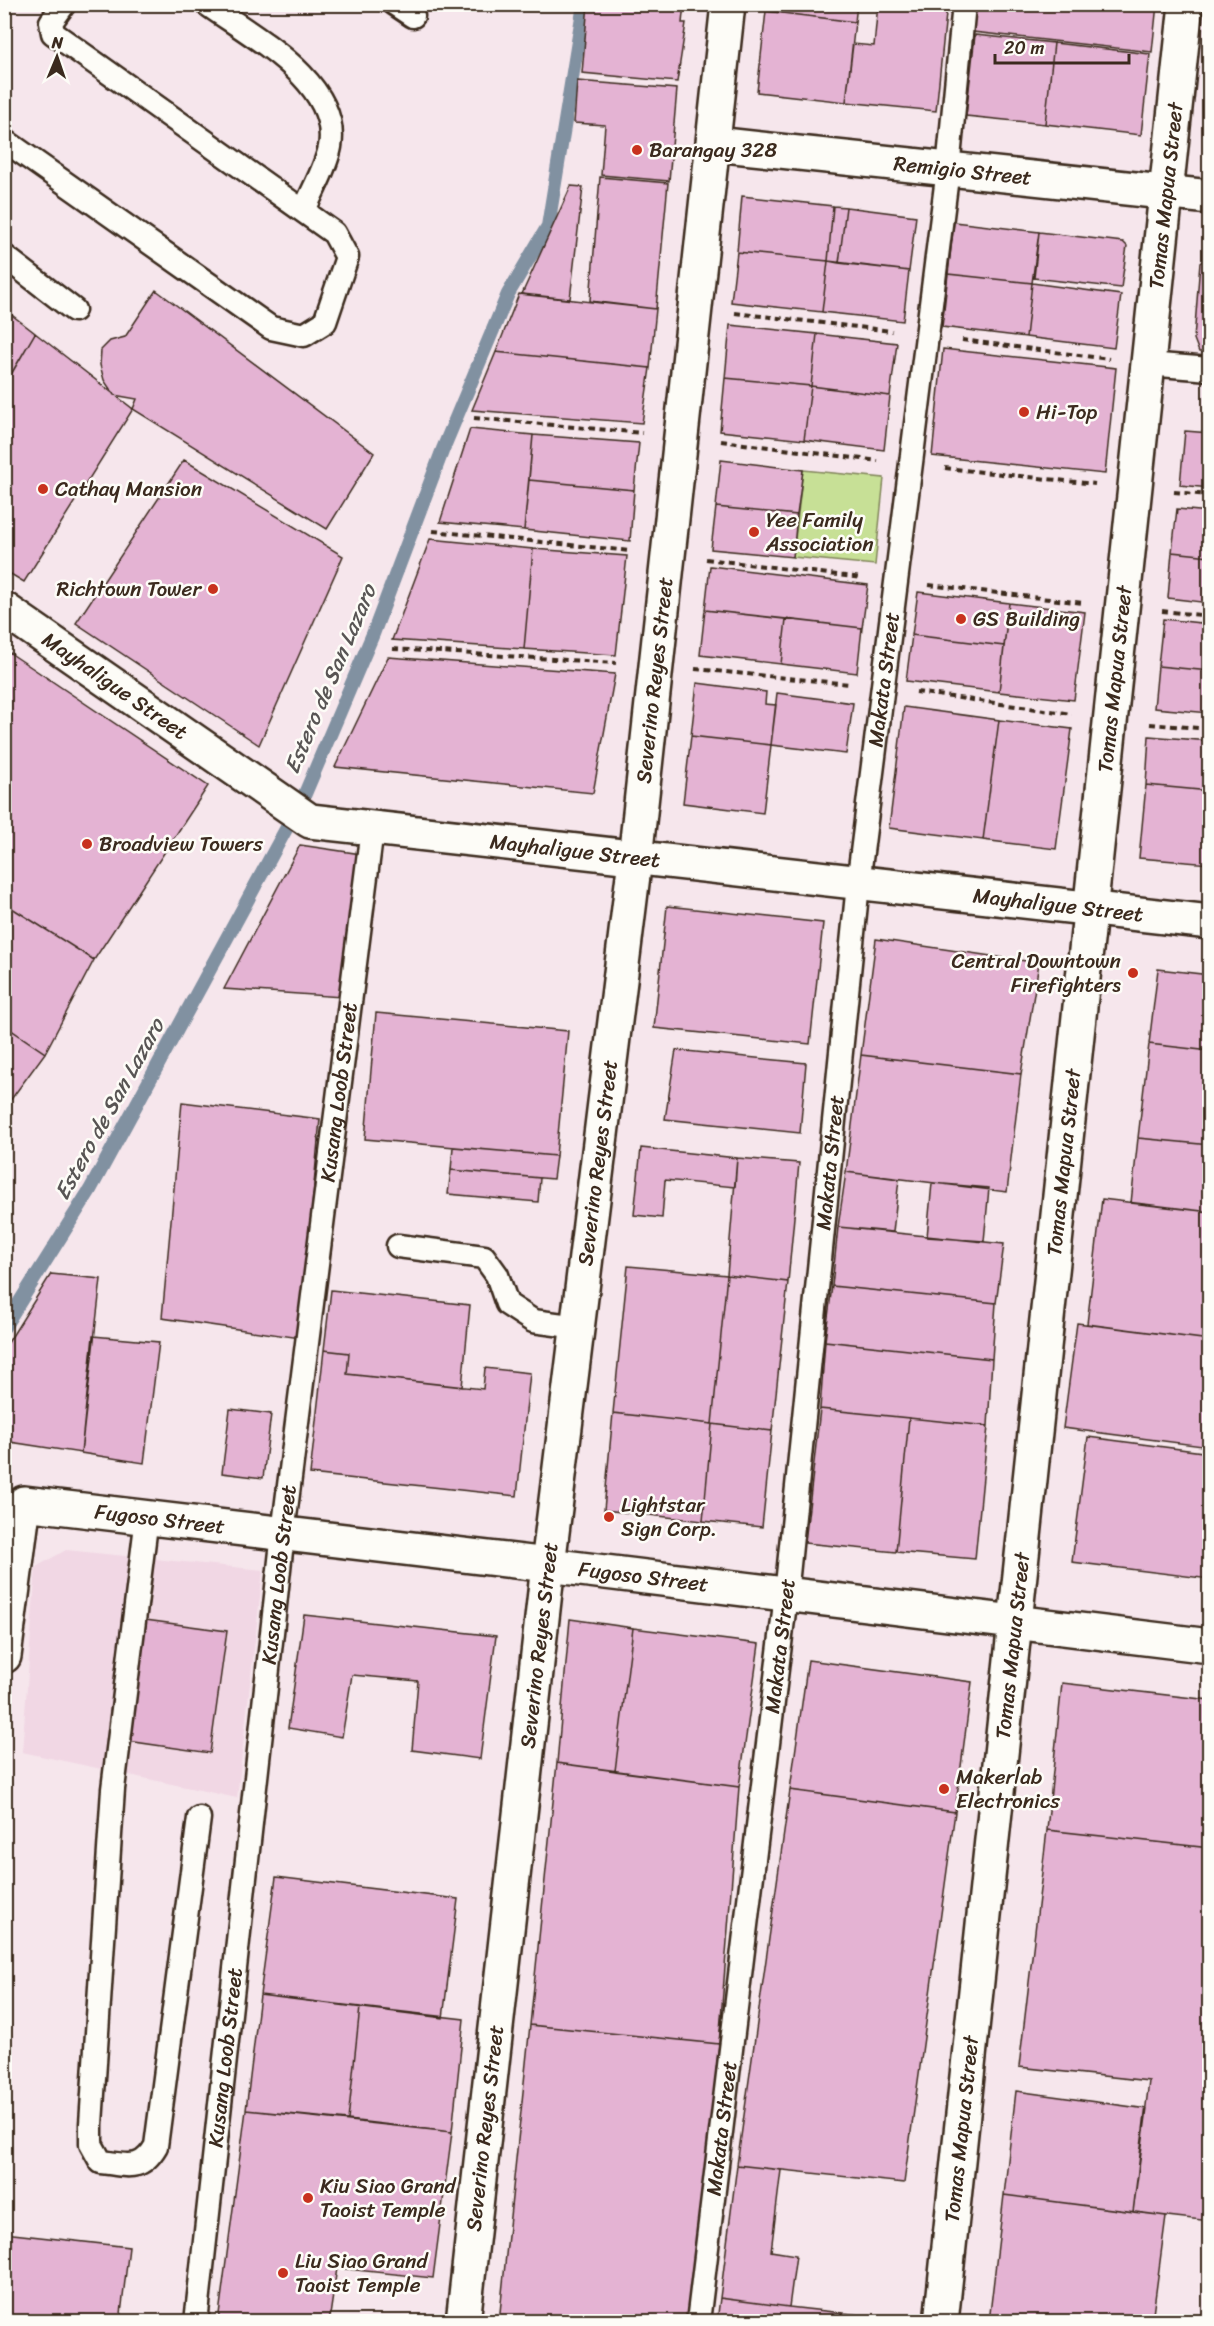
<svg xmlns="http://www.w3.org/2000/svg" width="1214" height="2326" viewBox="0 0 1214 2326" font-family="Sriracha,sans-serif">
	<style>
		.built { fill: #f1d7e4 }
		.green { fill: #c7e096; stroke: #81855a; stroke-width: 1.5 }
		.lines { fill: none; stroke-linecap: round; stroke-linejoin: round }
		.stream { stroke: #8191a1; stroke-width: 14 }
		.building { fill: #e4b3d3; stroke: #3b2a1e; stroke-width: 1.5 }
		.lane-casing { stroke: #3b2a1e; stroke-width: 27 }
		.street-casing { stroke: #3b2a1e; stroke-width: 38 }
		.secondary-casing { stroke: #3b2a1e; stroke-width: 38 }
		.path { stroke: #3b2a1e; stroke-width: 4; stroke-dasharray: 6 4.5; stroke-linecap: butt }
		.lane { stroke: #fdfcf7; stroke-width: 22 }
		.street { stroke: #fdfcf7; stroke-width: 33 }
		.secondary { stroke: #fdfcf7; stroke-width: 33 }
		.poi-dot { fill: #c8321e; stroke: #fdfcf7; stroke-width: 2 }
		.labels { text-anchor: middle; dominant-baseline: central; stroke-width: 5; stroke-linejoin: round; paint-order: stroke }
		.poi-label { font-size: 21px; fill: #3b2a1e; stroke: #fdfcf7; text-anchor: start }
		.street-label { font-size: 21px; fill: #3b2a1e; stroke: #fdfcf7 }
		.water-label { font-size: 22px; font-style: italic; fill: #585554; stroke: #fdfcf7 }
	</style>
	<rect width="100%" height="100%" fill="#f6e6ec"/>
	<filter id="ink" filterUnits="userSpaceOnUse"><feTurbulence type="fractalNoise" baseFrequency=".0167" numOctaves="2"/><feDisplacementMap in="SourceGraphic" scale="12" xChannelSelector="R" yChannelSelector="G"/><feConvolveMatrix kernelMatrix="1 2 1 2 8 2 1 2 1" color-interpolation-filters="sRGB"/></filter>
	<g filter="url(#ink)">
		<path class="built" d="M66,1550l197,20 -26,228 -215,-46 14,-185z"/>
		<path class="green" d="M803,470l81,8 -9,87 -82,-8z"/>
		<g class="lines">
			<path class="stream" d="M4,1327l86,-137 214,-394 69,-162 70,-185 65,-155 40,-68 36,-222"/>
		</g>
		<path class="building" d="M588,4h96l-2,19h4l-9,59 -95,-9z
			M767,4h90l-2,18 -89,-11z
			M878,4h69l-11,107 -90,-9 7,-58 21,2z
			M976,4h181l-5,48 -179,-20z
			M766,11l89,11 -9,80 -89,-10z
			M975,35l79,8 -9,81 -79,-8z
			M1054,43l96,11 -9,81 -96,-11z
			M577,81l100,8 -8,92 -68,-6 4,-50 -31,-2z
			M600,177l68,6 -12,126 -66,-8z
			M571,186l12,1 -13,112 -48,-5z
			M742,196l91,10 -5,55 -91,-9z
			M833,206l13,1 -7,56 -11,-2z
			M846,207l70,9 -7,55 -70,-8z
			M954,222l85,10 -7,51 -84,-9z
			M1039,232l84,10 4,4 -6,42 -87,-10z
			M737,252l91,9 -6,51 -91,-10z
			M1207,253l3,1v104l-2,-6h-9l-5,-13 6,-76 7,-5z
			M828,261l81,10 -6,50 -81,-9z
			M948,274l84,9 -6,54 -84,-10z
			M1032,283l89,12 -7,53 -88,-11z
			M156,290l218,163 -47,76 -194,-120 4,-10 -23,-4 -10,-15 -4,-15 1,-15 9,-9 15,-4z
			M519,294l137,15 -6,59 -154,-16z
			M4,309l31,24 -23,40 -8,-5z
			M730,325l87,9 -6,52 -86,-8z
			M35,333l98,76 -109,173 -20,-12v-184z
			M817,334l80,9 -7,53 -79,-10z
			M943,349l173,19 -11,106 -173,-18z
			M496,352l154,16 -8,55 -170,-13z
			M4,368l8,5 -8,13z
			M725,378l86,8 -7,54 -84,-9z
			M811,386l79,10 -6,54 -80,-10z
			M470,429l63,6 -9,95 -84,-8z
			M1185,431l25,2v55l-30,-3z
			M533,435l106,8 -5,47 -105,-10z
			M184,460l159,96 -84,189 -183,-122z
			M721,460l82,10 -6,45 -81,-8z
			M529,480l105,10 -4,51 -106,-11z
			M716,507l81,8 -4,42 -82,-8z
			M1177,509l33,3v44l-38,-4z
			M430,539l103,10 -9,100 -132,-9z
			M533,549l94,7 -11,99 -92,-6z
			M1172,552l38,4v47l-42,-5z
			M710,566l158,19 -6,43 -157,-18z
			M918,592l91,11 -5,43 -92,-11z
			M1009,603l76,9 -11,88 -75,-8z
			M705,610l81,9 -5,45 -81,-9z
			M786,619l76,9 -5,45 -76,-9z
			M1163,619l47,5v47l-52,-5z
			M912,635l92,11 -5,46 -93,-11z
			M4,649l204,137 -114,174 -90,-57z
			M388,657l227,17 -22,119 -258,-26z
			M1158,666l52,5v42l-56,-5z
			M697,683l69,9 -1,12 11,1 -5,40 -80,-9z
			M777,693l76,10 -7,51 -75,-9z
			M904,707l95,13 -16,120 -94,-12z
			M999,720l73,9 -16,120 -73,-9z
			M691,736l80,9 -8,68 -80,-10z
			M1149,736l61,5v50l-64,-6z
			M1146,785l64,6v73l-71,-6z
			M300,845l61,9 -19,143 -118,-8z
			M4,903l90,57 -49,93 -41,-28z
			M667,906l156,17 -13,121 -156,-16z
			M876,939l163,24 -18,111 -160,-19z
			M1158,969l52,6v76l-61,-7z
			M376,1013l192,18 -12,125 -191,-17z
			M4,1025l41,28 -41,56z
			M1149,1044l61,7v94l-72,-7z
			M676,1050l130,13 -6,70 -135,-14z
			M861,1055l160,19 -14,118 -161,-20z
			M182,1102l138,17 -20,219 -138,-20z
			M1138,1138l72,7v67l-79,-9z
			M453,1147l103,9 -3,23 -102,-9z
			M641,1148l96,10 -2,29 -70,-7 -3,38 -28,-3z
			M737,1158l62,5 -11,119 -61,-7z
			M451,1170l89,8 -2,24 -90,-8z
			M846,1172l53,7 -6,53 -55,-5z
			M932,1183l57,5 -5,53 -57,-4z
			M1102,1199l108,13v128l-123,-16z
			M838,1227l166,17 -8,59 -164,-17z
			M628,1266l99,9 -15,149 -99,-11z
			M51,1274l50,5 -20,174 -77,-12v-92z
			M727,1275l61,7 -16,149 -60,-7z
			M832,1286l164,17 -4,56 -167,-18z
			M331,1290l139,15 -8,82 -115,-13 2,-21 -25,-3z
			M1077,1323l133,17v107l-147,-19z
			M93,1336l66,6 -15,121 -63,-10z
			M825,1341l167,18 -4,67 -168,-17z
			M324,1350l25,3 -2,21 136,15 2,-21 45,5 -13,123 -207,-22z
			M230,1409l41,5 -8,64 -41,-5z
			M820,1409l89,9 -13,134 -91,-9z
			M613,1413l99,11 -9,97 -99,-11z
			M909,1418l79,8 -13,133 -79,-7z
			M712,1424l60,7 -10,96 -59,-6z
			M1088,1437l122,16v126l-138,-17z
			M304,1615l192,21 -16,123 -68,-9 6,-69 -66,-6 -10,62 -54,-9z
			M138,1619l89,12 -17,122 -89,-13z
			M570,1619l63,9 -18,143 -58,-8z
			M633,1628l126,16 -20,143 -124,-16z
			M808,1660l164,22 -17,130 -165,-22z
			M1062,1683l148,17v148l-163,-18z
			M557,1763l182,24 -20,257 -189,-19z
			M790,1790l165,22 -51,371 -167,-18z
			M1047,1830l163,18v373l-77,-9 16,-131 -130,-14z
			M276,1877l182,22 -15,119 -183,-23z
			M260,1995l100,12 -12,113 -102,-10z
			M360,2007l104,12 -12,113 -104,-12z
			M530,2025l189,19 -29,278h-191z
			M1016,2091l131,18 -14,103 -129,-17z
			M246,2110l206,22 -19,146 -96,-10 -8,54h-111z
			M737,2165l44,5 -10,81 25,4 -7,52 -69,-9z
			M1004,2195l162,21 -14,106h-163z
			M4,2233l125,14 -9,75h-116z
			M720,2298l69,9 98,11 -1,4h-169z"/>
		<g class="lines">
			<defs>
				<g id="lane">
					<path d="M207,4c44,32 134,78 123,143 -4,21 -18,44 -26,64"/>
					<path d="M395,4l18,12"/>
					<path d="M4,140l267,188 33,7 21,-13 22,-65 -13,-24 -281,-200 -2,-11 13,-18"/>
					<path d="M4,256l70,54"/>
					<path d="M1147,364l63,5"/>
					<path d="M398,1246l86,11 13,18 10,29 26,17 45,6"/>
					<path d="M147,1517l-34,272 -22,335v20l10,18c26,3 40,10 55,-16l43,-328"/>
					<path id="s1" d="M196,2322l87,-789 89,-704"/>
					<path id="s2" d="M698,2322l88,-727 72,-711 90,-715 16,-165"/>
				</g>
				<g id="street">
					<path id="s3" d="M715,144l495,53"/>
					<path id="s4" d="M4,609l306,212 900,101"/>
					<path id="s5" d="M4,1656l20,-153 524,62"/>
				</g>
				<g id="secondary">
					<path id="s6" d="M548,1565l662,81"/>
					<path id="s7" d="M463,2322l85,-757 87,-706 93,-855"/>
					<path id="s8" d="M941,2322l245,-2318"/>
				</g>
			</defs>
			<use href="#lane" class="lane-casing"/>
			<use href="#street" class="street-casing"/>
			<use href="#secondary" class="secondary-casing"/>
			<path class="path" d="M735,313l157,18
				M962,340l147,19
				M474,418l168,15
				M721,441l157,20
				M945,468l150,16
				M1174,492l36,3
				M433,531l197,20
				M706,559l156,19
				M929,585l154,18
				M1162,611l48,5
				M393,649l223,14
				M695,669l154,15
				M916,692l156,22
				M1150,724l60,5"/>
			<use href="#lane" class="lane"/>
			<use href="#street" class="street"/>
			<use href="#secondary" class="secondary"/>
		</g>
	</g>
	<g class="poi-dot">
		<circle cx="637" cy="150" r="6"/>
		<circle cx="1024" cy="412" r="6"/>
		<circle cx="43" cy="489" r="6"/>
		<circle cx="754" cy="532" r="6"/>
		<circle cx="213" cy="589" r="6"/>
		<circle cx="961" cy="619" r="6"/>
		<circle cx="87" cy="844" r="6"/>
		<circle cx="1133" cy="973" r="6"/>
		<circle cx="609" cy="1517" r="6"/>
		<circle cx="944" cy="1789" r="6"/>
		<circle cx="308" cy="2198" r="6"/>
		<circle cx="283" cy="2273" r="6"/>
	</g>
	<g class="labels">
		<g class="poi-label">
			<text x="649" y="150">Barangay 328</text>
			<text x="1036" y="412">Hi-Top</text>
			<text x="55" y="489">Cathay Mansion</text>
			<text x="766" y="520">Yee Family<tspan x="766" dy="24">Association</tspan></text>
			<text x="201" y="589" text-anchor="end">Richtown Tower</text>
			<text x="973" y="619">GS Building</text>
			<text x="99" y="844">Broadview Towers</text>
			<text x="1121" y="961" text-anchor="end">Central Downtown<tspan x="1121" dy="24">Firefighters</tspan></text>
			<text x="621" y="1505">Lightstar<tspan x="621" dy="24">Sign Corp.</tspan></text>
			<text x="956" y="1777">Makerlab<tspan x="956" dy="24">Electronics</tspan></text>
			<text x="320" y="2186">Kiu Siao Grand<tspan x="320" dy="24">Taoist Temple</tspan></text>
			<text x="295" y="2261">Liu Siao Grand<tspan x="295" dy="24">Taoist Temple</tspan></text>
		</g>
		<g class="street-label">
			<text stroke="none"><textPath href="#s3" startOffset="249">Remigio Street</textPath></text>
			<text stroke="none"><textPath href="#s8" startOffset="2138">Tomas Mapua Street</textPath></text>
			<text stroke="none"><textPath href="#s2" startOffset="1653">Makata Street</textPath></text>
			<text stroke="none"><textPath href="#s8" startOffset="1652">Tomas Mapua Street</textPath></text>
			<text stroke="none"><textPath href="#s7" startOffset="1653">Severino Reyes Street</textPath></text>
			<text stroke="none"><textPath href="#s4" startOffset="135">Mayhaligue Street</textPath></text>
			<text stroke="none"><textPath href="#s4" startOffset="639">Mayhaligue Street</textPath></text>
			<text stroke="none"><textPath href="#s4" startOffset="1125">Mayhaligue Street</textPath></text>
			<text stroke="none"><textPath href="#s1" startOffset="1238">Kusang Loob Street</textPath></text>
			<text stroke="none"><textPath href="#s7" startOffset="1167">Severino Reyes Street</textPath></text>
			<text stroke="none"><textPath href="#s2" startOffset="1167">Makata Street</textPath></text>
			<text stroke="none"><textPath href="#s8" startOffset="1166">Tomas Mapua Street</textPath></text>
			<text stroke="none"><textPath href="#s5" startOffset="291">Fugoso Street</textPath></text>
			<text stroke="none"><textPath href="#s1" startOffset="752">Kusang Loob Street</textPath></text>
			<text stroke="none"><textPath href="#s6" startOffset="96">Fugoso Street</textPath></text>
			<text stroke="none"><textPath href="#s7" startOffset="681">Severino Reyes Street</textPath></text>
			<text stroke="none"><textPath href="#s2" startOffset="681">Makata Street</textPath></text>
			<text stroke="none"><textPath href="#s8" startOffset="680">Tomas Mapua Street</textPath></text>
			<text stroke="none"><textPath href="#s1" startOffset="266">Kusang Loob Street</textPath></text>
			<text stroke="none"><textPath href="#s7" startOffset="195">Severino Reyes Street</textPath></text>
			<text stroke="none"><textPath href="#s2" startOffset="195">Makata Street</textPath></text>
			<text stroke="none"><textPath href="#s8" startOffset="194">Tomas Mapua Street</textPath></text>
		</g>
		<g class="water-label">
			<text transform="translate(330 679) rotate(-67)">Estero de San Lazaro</text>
			<text transform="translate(109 1109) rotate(-61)">Estero de San Lazaro</text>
		</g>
	</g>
	<rect width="1214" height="2326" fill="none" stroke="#fdfcf7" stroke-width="24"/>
	<rect x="12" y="12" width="1190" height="2302" fill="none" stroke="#3b2a1e" stroke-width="2" filter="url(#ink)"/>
	<g transform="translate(57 57) rotate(2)" stroke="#fdfcf7" stroke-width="4.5" paint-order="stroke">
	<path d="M0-4.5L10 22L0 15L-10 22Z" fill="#3b2a1e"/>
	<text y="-9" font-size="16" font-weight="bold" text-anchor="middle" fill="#3b2a1e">N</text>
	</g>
	<path d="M995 54v9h134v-9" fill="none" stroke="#3b2a1e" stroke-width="3"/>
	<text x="1004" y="54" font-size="18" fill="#3b2a1e" stroke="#fdfcf7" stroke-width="4.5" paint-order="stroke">20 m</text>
</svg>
